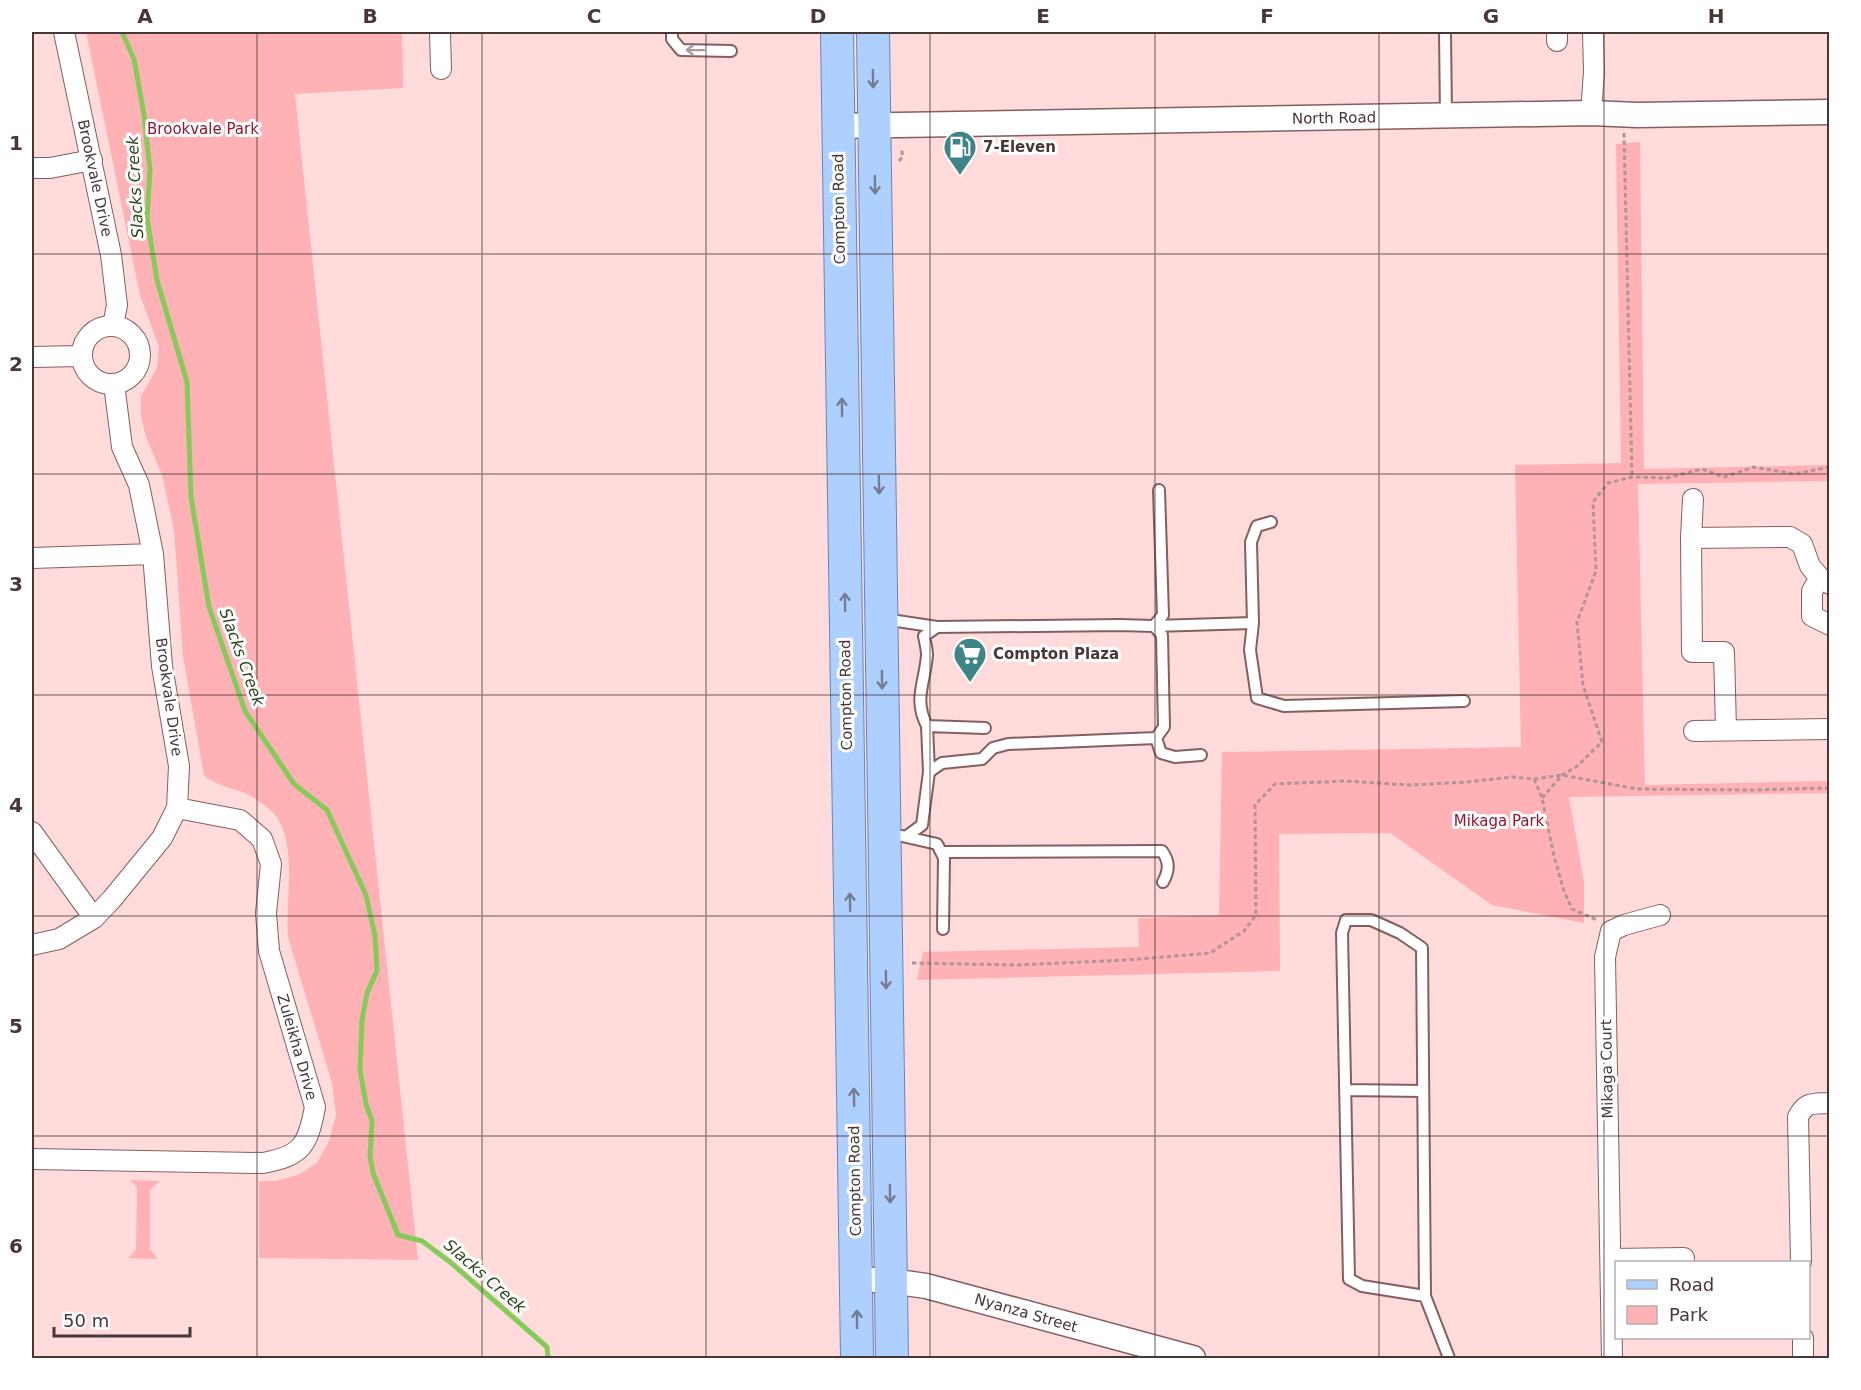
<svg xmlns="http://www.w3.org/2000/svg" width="1861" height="1390" viewBox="0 0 1861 1390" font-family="'DejaVu Sans',sans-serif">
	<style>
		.green { fill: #ffb1b5 }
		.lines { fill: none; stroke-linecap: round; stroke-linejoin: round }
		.stream { stroke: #84cc5a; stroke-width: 5 }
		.service-casing { stroke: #855e60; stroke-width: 14 }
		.minor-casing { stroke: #855e60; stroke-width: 22 }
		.tertiary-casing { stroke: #855e60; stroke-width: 27 }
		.primary-casing { stroke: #6686b8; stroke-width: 34 }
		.path { stroke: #b19596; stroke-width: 3; stroke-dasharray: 4.5 3; stroke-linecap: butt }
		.service { stroke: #fff; stroke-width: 10 }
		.minor { stroke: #fff; stroke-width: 20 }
		.tertiary { stroke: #fff; stroke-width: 24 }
		.primary { stroke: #add0fe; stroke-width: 32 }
		.oneway { stroke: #a49b9b }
		.oneway2 { stroke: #757c91 }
		.grid { fill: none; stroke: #483737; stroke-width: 1.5; stroke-opacity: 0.55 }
		.labels { text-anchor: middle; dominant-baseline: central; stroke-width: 6; stroke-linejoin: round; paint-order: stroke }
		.street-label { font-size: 15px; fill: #483737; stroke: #fff }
		.park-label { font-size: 15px; fill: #911631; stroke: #fff }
		.poi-label { font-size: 15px; font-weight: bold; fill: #483737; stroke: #fff; text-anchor: start }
		.water-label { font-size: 16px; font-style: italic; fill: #2b471b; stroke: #fff }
		.neatline { fill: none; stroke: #483737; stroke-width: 2 }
		.grid-label { font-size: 20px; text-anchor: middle; font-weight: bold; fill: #483737 }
	</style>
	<rect width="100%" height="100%" fill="#ffdbdc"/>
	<path class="green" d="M86,32h316l1,56 -108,6 123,1166 -159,-2v-77h16l23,-6 19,-12 12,-22 7,-26 -4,-32 -44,-146c-3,-36 9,-86 -10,-118 -4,-8 -17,-16 -24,-21 -15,-10 -36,-10 -50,-23l-21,-119 -9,-126 -12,-55 -16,-38 -5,-21v-20l16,-28 2,-21 -19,-52z
		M1640,142l4,327 186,-4 -1,16 -191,3 7,301 184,-4v12l-260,4 15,85v41l-92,-18 -102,-72 -111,1 1,137 -363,9 6,-28 216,-5 -1,-29 81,-3 3,-163 299,-5 -6,-282 106,-2 -5,-319z
		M130,1180l30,1 -10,9v59l8,10 -30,-1 8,-8 1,-63z"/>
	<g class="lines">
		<path class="stream" d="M122,32l12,27 10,56 6,55 -3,48 10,62 30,102 4,115 18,110 36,104 49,73 33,26 39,85 9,41 2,35 -10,22 -5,27 -2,50 6,34 6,17 -2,35 3,17 25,62 24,6 28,21 97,85 1,11"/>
		<defs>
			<path id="service" d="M672,32v7l9,11 50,1
				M1445,32l1,84
				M884,619l53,8
				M1253,623l-2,-81 6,-16 14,-4
				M1154,626l99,-3 -3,27 7,48 27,8 180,-5
				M1154,626l9,-11 -4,-125
				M927,726l2,46
				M1156,738l5,15 14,4 26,-2
				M902,836l35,8 7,14 -1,71
				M907,836l15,-11 7,-53 13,-9 40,-4 11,-11 15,-4 148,-6 8,-11 -2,-92 -8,-9 -34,-1 -183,2 -13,9c1,6 3,13 3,19 -2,28 -14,44 0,71l58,2
				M941,852l221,-1c8,11 7,20 1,31
				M1346,1090l77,1
				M1425,1296l-63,-10 -13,-7 -7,-346 4,-13h25l29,13 22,15 3,348 24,62"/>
			<path id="minor" d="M64,32l47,223 6,50 -4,21
				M440,32l1,37
				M1557,32v9
				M1591,113l3,-41 -1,-40
				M32,168h18l42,-8
				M82 355a29 29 0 1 1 58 0a29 29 0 1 1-58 0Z
				M32,357l50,-1
				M1693,499l-2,39 1,114h32l2,78
				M1691,538l99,-1 12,7 8,22 10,12 10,6
				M32,558l121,-4
				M1820,578l-8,13v25l18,9
				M1694,731l136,-2
				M32,832l62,86
				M32,945l27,-6 35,-21 18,-19 50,-61 15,-30 2,-42 -17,-100 -9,-112 -14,-69 -17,-38 -8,-63
				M32,1159l231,4c39,-7 45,-18 52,-56l-46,-156 -3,-38 5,-49 -9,-25 -22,-19 -63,-12
				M1611,1259l73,-1
				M1801,1262l-3,-145c8,-16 15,-13 32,-14
				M1803,1338v20
				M1612,1358l-7,-401 6,-26 13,-6 36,-10"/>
			<path id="tertiary" d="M838,126l753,-13 46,2 193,-3
				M857,1279l34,2 35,5 267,72"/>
			<path id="primary" d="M837,32l20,1326
				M873,32l19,1326"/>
		</defs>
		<use href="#service" class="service-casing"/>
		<use href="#minor" class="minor-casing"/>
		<use href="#tertiary" class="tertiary-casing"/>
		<use href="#primary" class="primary-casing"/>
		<path class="path" d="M1624,133l8,344
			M899,161l4,-5 -2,-7
			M1534,779l8,19 12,58 10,35 8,18 25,11
			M1542,798l20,-23 14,-8 26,-25 -19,-57 -6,-63 19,-51 -3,-69 15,-19 24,-6 35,1 35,-9 22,8 30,-10 40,7 36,-7
			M912,963l106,2 109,-5 83,-7 34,-22 12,-16 -1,-110 20,-21 70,-3 65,4 57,-3 45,-5 22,2 28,-4 75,14 114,1 79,-2"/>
		<use href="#service" class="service"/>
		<use href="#minor" class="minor"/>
		<use href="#tertiary" class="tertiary"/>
		<use href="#primary" class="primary"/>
	</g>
	<defs><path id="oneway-shaft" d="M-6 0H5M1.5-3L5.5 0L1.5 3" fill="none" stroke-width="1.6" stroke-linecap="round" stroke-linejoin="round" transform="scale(1.5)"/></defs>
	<use class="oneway" href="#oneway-shaft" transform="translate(695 50) rotate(-179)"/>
	<g class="oneway2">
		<use href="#oneway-shaft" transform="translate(873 79) rotate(89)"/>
		<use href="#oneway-shaft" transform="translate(875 185) rotate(89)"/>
		<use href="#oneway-shaft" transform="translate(842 407) rotate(-91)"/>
		<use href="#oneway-shaft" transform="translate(879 485) rotate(89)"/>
		<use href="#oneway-shaft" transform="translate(845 602) rotate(-91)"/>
		<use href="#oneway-shaft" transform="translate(882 680) rotate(89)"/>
		<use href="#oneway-shaft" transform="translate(850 902) rotate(-91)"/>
		<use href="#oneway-shaft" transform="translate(886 980) rotate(89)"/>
		<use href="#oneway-shaft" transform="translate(854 1097) rotate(-91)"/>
		<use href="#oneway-shaft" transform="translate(890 1194) rotate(89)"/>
		<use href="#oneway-shaft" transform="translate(857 1319) rotate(-90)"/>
	</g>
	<path class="grid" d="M257,32v1326M482,32v1326M706,32v1326M930,32v1326M1155,32v1326M1379,32v1326M1604,32v1326M32,254h1798M32,474h1798M32,695h1798M32,916h1798M32,1136h1798"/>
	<defs>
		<symbol id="fuel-pin" viewBox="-11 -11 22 30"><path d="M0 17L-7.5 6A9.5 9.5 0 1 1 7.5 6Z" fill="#3d8586" stroke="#fff"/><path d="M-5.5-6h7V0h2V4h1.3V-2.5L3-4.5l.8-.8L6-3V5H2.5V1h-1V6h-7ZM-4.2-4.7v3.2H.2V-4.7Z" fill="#fff"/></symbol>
		<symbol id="supermarket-pin" viewBox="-11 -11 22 30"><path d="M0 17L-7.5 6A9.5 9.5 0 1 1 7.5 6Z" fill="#3d8586" stroke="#fff"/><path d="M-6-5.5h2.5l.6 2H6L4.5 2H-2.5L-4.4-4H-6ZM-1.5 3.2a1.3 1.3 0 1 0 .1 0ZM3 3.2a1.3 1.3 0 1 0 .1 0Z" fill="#fff"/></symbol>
	</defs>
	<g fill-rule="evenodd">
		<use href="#fuel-pin" x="941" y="128" width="38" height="52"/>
		<use href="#supermarket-pin" x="951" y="635" width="38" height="52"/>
	</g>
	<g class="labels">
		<g class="street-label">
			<text transform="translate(1334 118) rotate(-1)">North Road</text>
			<text transform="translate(95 178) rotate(78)">Brookvale Drive</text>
			<text transform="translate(839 209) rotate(-91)">Compton Road</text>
			<text transform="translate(846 695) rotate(-91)">Compton Road</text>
			<text transform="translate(169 697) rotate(82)">Brookvale Drive</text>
			<text transform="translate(297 1047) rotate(74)">Zuleikha Drive</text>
			<text transform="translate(1607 1069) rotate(-91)">Mikaga Court</text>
			<text transform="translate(855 1181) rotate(-91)">Compton Road</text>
			<text transform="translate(1026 1313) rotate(16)">Nyanza Street</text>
		</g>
		<g class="park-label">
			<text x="203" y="129">Brookvale Park</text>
			<text x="1499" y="821">Mikaga Park</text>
		</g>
		<g class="poi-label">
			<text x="983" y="147">7-Eleven</text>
			<text x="993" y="654">Compton Plaza</text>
		</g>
		<g class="water-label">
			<text transform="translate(135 187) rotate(-93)">Slacks Creek</text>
			<text transform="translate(242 657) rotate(70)">Slacks Creek</text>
			<text transform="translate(485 1276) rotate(41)">Slacks Creek</text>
		</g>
	</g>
	<rect width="1861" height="1390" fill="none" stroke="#ffffff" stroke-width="66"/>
	<rect x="1615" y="1261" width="195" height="78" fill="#ffffff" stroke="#b6afaf" stroke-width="1.5"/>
	<rect x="1627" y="1280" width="30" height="9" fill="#add0fe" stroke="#b6afaf" stroke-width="1.5"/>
	<text x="1669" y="1291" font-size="18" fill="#483737">Road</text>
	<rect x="1627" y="1306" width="30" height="18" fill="#ffb1b5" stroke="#b6afaf" stroke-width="1.5"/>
	<text x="1669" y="1321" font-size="18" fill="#483737">Park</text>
	<path d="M54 1327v9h136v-9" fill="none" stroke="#483737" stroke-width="3"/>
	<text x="63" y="1327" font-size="18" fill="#483737" stroke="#ffffff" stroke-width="4.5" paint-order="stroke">50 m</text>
	<rect x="33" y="33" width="1795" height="1324" class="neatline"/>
	<g class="grid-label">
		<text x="145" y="23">A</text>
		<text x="370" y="23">B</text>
		<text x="594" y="23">C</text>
		<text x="818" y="23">D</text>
		<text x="1043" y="23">E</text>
		<text x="1267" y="23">F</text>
		<text x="1491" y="23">G</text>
		<text x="1716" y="23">H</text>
		<text x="16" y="150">1</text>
		<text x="16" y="371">2</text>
		<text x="16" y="591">3</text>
		<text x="16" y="812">4</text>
		<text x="16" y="1033">5</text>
		<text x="16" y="1253">6</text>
	</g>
</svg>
